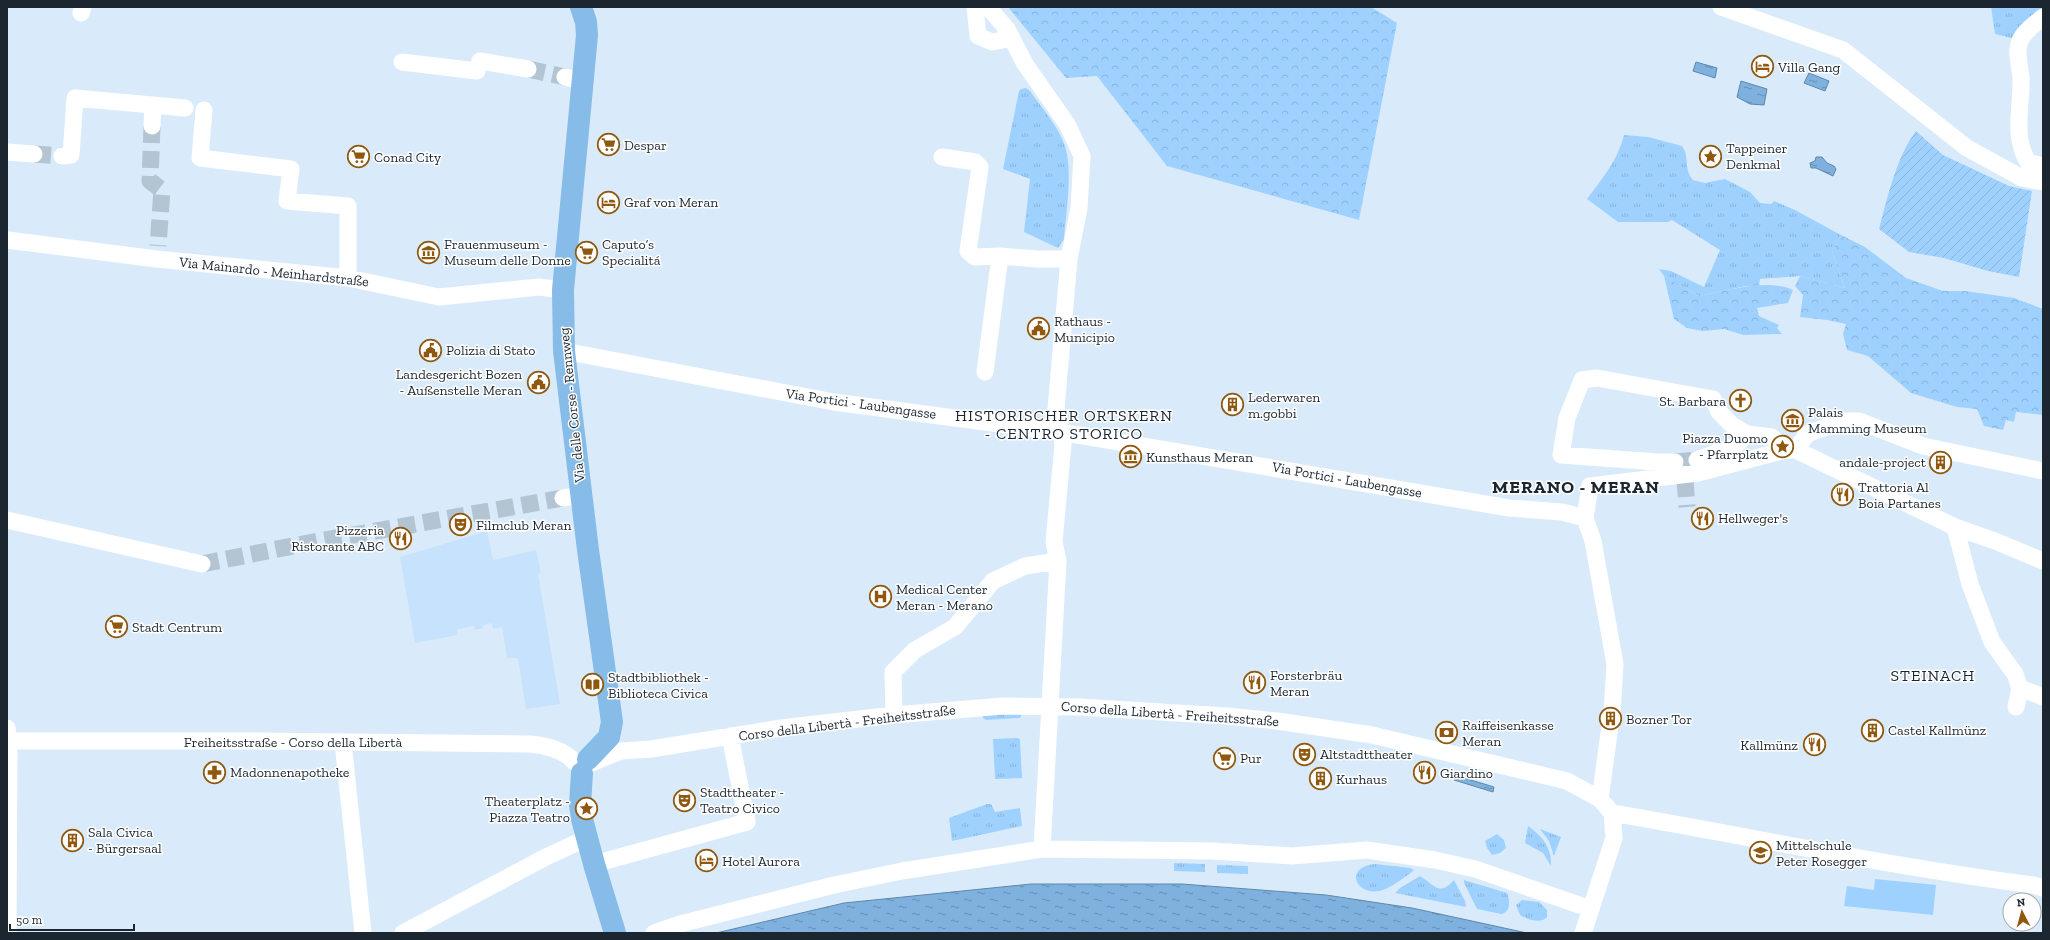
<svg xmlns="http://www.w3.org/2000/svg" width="2050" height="940" viewBox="0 0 2050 940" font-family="'Zilla Slab',serif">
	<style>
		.built { fill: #c6e2fd }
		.grass { fill: url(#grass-tufts) }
		.forest { fill: url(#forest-crowns) }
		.garden { fill: url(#garden-furrows) }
		.pitch { fill: #9fd1fe }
		.water { fill: url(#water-ripples); stroke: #6087a9 }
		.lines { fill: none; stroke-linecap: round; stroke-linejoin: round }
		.minor-tunnel { stroke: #b3c4d2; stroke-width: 17; stroke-dasharray: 17 8; stroke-linecap: butt }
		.minor { stroke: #fff; stroke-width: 17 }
		.major { stroke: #86bce7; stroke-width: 22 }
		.labels { text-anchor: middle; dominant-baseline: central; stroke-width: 3; stroke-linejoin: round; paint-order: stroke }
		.poi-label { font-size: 14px; fill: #1b2630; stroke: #fff; text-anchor: start }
		.street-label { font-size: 14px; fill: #1b2630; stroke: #fff }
		.quarter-label { font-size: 16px; letter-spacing: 1px; fill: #1b2630; stroke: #fff }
		.district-label { font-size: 18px; font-weight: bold; letter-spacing: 1px; fill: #1b2630; stroke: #fff }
	</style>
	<defs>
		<pattern id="grass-tufts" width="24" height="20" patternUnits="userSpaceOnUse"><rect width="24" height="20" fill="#9fd1fe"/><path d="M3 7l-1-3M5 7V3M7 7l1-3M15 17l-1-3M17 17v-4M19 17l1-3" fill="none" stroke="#88b3da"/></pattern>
		<pattern id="forest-crowns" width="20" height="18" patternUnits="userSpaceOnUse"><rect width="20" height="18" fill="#9fd1fe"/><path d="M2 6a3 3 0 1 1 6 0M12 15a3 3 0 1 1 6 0" fill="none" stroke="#88b3da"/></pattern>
		<pattern id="garden-furrows" width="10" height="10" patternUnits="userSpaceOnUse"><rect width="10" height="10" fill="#9fd1fe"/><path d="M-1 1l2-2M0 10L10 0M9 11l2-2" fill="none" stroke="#88b3da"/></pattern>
		<pattern id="water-ripples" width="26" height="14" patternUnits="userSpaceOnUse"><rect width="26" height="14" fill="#7eb1dd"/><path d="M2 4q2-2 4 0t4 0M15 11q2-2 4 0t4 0" fill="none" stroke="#6690b4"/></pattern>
	</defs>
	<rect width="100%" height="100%" fill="#d9ebfb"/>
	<path class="built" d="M487,531l6,29 43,-10 5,23 -3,1 22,130 -34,5 -8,-51h-11l-5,-31 -9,2 -1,-6 -9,2v3l-8,2 -1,-4 -17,3 1,6 -43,8 -15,-86z"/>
	<path class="grass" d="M1991,7h52v10l-23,23 -25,-6z
		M1026,88l4,3c12,17 28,35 35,55 8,26 1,65 -1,93l-6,9 -34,-16 6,-53 -27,-10 16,-78 2,-2z
		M1624,135l24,2 34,9c8,11 1,22 11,34l12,3 20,-4 25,13 10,11 11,1 3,-3 21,9 46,25 -9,16 13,37 -45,-12 -40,3 -1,7h-13l-47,10 -35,-20 -5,-7 12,2 33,16 16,-37 -48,-30 -4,2h-50l-31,-23c15,-20 31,-39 37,-64z
		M1022,714l-2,4 -34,2 -3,-2v-3z
		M1018,738l2,2 2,38 -27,1 -2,-40z
		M987,804h4l4,8 25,-4 2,18 -70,15 -3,-23z
		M1528,826c14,10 24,21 23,40l-8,-13 -18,-10z
		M1540,829l21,8 -7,19 -5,-15z
		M1497,834l7,6 2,8 -6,5 -8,2 -5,-7 -2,-7z
		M1174,863l31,1v8l-31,-1z
		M1375,864l35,4 4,2c-7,6 -26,20 -35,21 -24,4 -35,-24 -4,-27z
		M1217,865l31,1v8l-31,-1z
		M1420,876c15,9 19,21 34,4l11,21 1,6 -71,-14 5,-5z
		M1464,880l43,13c3,8 4,19 -6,21l-24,-5 -13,-26z
		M1522,900l17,2 8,8v7c-6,7 -19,3 -27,-2l-4,-10z"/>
	<path class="forest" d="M1008,7h363l26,16 -38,197 -192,-54 -70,-90 -31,2z
		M1841,235l24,12 41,31 37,13h22l49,7 29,11v106l-27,-3 -2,10 -8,-2 -3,10 -19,-4 -7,-17 -20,-2 -46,-14 -43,-37 -21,-6 -4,-16 3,-10 -19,-4 -27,-3 3,-22 -8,-9 5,-10 45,12 -13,-37z
		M1664,276l35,20c27,-5 69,-18 94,-6l-5,13 -31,5 2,8 20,9 -2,3 5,6 -39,1 -19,-6 -21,2 -16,-3 -13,-9z"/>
	<path class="garden" d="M1916,131l27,24 66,31 23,5 -13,86 -31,-6 -44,-13 -35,-6 -30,-23c9,-33 17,-71 37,-98z"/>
	<path class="pitch" d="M1875,879l61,6 -3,30 -89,-9 3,-20 27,4z"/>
	<path class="water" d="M1696,62l21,6 -2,10 -22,-7z
		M1809,73l20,8 -4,10 -21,-8z
		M1741,81l26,8 -3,16 -14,-1 -13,-7z
		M1816,157h6l5,6 7,3 2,3 -3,7 -17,-8h-5l-1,-5 5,-2z
		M1461,777l33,10 -1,5 -39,-12z
		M1031,884h151l144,11 86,13 115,25h-811l128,-30z"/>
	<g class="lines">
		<path class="minor-tunnel" d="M528,69l37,8
			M152,126l-2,55 12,9 -4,56
			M34,154l28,2
			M1675,462l22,-2
			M1685,480l2,27
			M202,564l106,-21 255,-45"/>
		<path class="minor" d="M975,7l3,29 14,6 11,-2 4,-11
			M988,7l19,22 18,35 42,60 15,32 -3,52 -10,51 -13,150 7,35 -9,98 4,19 -16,288
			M1721,7l122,43 124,98 55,30 21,4
			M81,13l2,-6
			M2043,17c-8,7 -19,14 -23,24 -5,11 0,25 1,37 1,29 -9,58 7,84l15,4
			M402,62l75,9 3,-10 48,8
			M565,77l17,4
			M204,110l-4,48 91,11 -4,32 61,5v72
			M152,126l1,-21
			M7,152l27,2
			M62,156l9,-1 4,-57 110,10
			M942,157l33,5 5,5 -12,84 7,6 25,-1 37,3h32
			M7,240l150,19 191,19 91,19 100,-10 24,3
			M564,351l270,51 226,30 449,76 53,4 23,6
			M985,372l15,-116
			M1796,450l11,-16 35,-13h17l64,25 120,25
			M1697,460l38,-14 12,-12
			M1675,462h-18l-96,-7 6,-37 15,-38 15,-2 116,21 6,13 13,13 15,9 25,3 14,13
			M563,498l19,-3
			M7,520l195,44
			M1955,527l15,57 22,58 23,32 5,14 -4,19
			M2020,688l23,9
			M1612,712l3,-48 -22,-123 -8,-23 5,-32 108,-13 88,-23h10l159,77 40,14 48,20
			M894,715l-1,-43 22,-22 40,-23 38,-46 32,-15 33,-5
			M7,728l2,13 -1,192
			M7,741h248l275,3c14,1 35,6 44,18
			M343,742l20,191
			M591,763l30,-12 30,-2 130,-21 113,-13 109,-9 77,1 146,9 51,5 95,14 195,46 33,18 12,14 2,25 -31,95
			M1600,799l10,-73
			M1612,813c141,24 280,54 421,72l10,3
			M594,864l153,-42 -17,-86
			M403,933l143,-76 41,-19
			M654,933l26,-9 154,-39 68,-14 140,-22 171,2 79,5 75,-6 68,10 40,9 116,40"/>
		<path class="major" d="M581,7l5,15 1,13 -24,255 1,61 24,199 24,172 -3,15 -21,22
			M582,773l-2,32 2,14 12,45 21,69"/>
	</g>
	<defs>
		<symbol id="hotel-ring" viewBox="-11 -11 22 22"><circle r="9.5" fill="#fff" stroke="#90580f" stroke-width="1.5"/><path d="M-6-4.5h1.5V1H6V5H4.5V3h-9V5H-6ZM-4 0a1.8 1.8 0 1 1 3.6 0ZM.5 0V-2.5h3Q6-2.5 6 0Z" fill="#90580f"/></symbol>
		<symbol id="supermarket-ring" viewBox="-11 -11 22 22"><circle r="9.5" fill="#fff" stroke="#90580f" stroke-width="1.5"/><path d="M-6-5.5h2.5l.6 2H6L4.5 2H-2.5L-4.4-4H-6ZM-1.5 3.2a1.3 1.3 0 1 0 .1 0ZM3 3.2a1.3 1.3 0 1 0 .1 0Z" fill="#90580f"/></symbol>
		<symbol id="sight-ring" viewBox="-11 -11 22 22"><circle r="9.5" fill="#fff" stroke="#90580f" stroke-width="1.5"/><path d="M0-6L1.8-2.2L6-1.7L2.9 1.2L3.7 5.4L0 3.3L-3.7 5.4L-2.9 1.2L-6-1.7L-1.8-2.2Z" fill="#90580f"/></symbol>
		<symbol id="museum-ring" viewBox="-11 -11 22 22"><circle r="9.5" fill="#fff" stroke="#90580f" stroke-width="1.5"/><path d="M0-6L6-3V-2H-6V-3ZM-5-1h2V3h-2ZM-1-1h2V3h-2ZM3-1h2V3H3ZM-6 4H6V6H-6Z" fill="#90580f"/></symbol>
		<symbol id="civic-ring" viewBox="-11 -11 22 22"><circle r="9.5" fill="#fff" stroke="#90580f" stroke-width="1.5"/><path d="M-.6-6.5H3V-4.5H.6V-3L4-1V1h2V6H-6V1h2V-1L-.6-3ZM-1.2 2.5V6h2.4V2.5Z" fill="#90580f"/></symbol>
		<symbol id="church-ring" viewBox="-11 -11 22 22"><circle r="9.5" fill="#fff" stroke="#90580f" stroke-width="1.5"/><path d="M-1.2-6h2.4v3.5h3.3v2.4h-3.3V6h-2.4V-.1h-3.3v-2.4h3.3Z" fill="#90580f"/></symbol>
		<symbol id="building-ring" viewBox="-11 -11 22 22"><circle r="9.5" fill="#fff" stroke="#90580f" stroke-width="1.5"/><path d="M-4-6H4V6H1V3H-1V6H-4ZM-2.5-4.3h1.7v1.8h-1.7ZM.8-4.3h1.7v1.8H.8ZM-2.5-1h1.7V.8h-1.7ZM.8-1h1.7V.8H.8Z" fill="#90580f"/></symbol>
		<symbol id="restaurant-ring" viewBox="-11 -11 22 22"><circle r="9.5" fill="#fff" stroke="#90580f" stroke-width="1.5"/><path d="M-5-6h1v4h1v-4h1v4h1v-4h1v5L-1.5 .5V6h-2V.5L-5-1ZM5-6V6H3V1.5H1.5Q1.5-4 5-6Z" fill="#90580f"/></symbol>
		<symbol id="theatre-ring" viewBox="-11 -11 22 22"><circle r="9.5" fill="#fff" stroke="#90580f" stroke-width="1.5"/><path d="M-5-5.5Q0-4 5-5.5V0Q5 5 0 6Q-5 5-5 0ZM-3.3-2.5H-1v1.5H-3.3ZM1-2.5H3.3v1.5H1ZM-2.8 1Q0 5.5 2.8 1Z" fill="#90580f"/></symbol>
		<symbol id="hospital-ring" viewBox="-11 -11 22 22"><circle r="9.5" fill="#fff" stroke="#90580f" stroke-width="1.5"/><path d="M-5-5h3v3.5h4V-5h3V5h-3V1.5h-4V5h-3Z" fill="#90580f"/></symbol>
		<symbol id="library-ring" viewBox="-11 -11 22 22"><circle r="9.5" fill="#fff" stroke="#90580f" stroke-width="1.5"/><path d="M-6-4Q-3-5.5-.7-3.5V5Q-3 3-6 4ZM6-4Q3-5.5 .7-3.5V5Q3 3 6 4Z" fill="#90580f"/></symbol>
		<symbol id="bank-ring" viewBox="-11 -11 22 22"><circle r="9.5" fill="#fff" stroke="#90580f" stroke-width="1.5"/><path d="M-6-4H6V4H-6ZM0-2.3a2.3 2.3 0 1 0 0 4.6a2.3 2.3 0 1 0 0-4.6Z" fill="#90580f"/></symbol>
		<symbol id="pharmacy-ring" viewBox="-11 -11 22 22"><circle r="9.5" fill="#fff" stroke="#90580f" stroke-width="1.5"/><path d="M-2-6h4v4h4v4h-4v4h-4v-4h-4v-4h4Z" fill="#90580f"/></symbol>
		<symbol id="school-ring" viewBox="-11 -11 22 22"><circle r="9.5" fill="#fff" stroke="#90580f" stroke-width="1.5"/><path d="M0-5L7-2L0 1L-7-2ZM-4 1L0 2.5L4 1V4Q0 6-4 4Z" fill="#90580f"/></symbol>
	</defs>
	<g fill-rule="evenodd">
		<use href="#hotel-ring" x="1750" y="54" width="25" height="25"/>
		<use href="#supermarket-ring" x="596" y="132" width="25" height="25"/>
		<use href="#sight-ring" x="1698" y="144" width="25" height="25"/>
		<use href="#supermarket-ring" x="346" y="144" width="25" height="25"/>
		<use href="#hotel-ring" x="596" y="190" width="25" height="25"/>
		<use href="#museum-ring" x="416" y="240" width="25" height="25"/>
		<use href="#supermarket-ring" x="574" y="240" width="25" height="25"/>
		<use href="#civic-ring" x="1026" y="316" width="25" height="25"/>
		<use href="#civic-ring" x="418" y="338" width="25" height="25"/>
		<use href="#civic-ring" x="526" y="370" width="25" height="25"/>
		<use href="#church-ring" x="1728" y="388" width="25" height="25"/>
		<use href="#building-ring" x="1220" y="392" width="25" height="25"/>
		<use href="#museum-ring" x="1780" y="408" width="25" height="25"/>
		<use href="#sight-ring" x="1770" y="434" width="25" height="25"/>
		<use href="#museum-ring" x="1118" y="444" width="25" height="25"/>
		<use href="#building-ring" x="1928" y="450" width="25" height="25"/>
		<use href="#restaurant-ring" x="1830" y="482" width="25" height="25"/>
		<use href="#restaurant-ring" x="1690" y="506" width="25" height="25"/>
		<use href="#theatre-ring" x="448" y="512" width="25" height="25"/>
		<use href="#restaurant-ring" x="388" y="526" width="25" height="25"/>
		<use href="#hospital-ring" x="868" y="584" width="25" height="25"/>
		<use href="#supermarket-ring" x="104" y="614" width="25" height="25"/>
		<use href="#restaurant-ring" x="1242" y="670" width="25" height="25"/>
		<use href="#library-ring" x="580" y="672" width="25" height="25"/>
		<use href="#building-ring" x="1598" y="706" width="25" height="25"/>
		<use href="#building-ring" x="1860" y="718" width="25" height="25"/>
		<use href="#bank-ring" x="1434" y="720" width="25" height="25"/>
		<use href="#restaurant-ring" x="1802" y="732" width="25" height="25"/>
		<use href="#theatre-ring" x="1292" y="742" width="25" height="25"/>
		<use href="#supermarket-ring" x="1212" y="746" width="25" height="25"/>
		<use href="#pharmacy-ring" x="202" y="760" width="25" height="25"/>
		<use href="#restaurant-ring" x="1412" y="760" width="25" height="25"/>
		<use href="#building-ring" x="1308" y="766" width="25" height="25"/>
		<use href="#theatre-ring" x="672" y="788" width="25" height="25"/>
		<use href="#sight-ring" x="574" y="796" width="25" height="25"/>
		<use href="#building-ring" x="60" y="828" width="25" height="25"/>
		<use href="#school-ring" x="1748" y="840" width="25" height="25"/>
		<use href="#hotel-ring" x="694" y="848" width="25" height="25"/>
	</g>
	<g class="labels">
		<g class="poi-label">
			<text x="1778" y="67">Villa Gang</text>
			<text x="624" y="145">Despar</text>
			<text x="1726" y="148">Tappeiner<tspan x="1726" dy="16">Denkmal</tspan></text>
			<text x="374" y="157">Conad City</text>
			<text x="624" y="202">Graf von Meran</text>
			<text x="444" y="244">Frauenmuseum -<tspan x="444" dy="16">Museum delle Donne</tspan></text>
			<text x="602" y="244">Caputo‘s<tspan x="602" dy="16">Specialitá</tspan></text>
			<text x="1054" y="321">Rathaus -<tspan x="1054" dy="16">Municipio</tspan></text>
			<text x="446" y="350">Polizia di Stato</text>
			<text x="522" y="374" text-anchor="end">Landesgericht Bozen<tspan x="522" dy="16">- Außenstelle Meran</tspan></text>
			<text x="1248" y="397">Lederwaren<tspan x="1248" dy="16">m.gobbi</tspan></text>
			<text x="1726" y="401" text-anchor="end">St. Barbara</text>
			<text x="1808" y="412">Palais<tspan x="1808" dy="16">Mamming Museum</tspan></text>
			<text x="1768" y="438" text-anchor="end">Piazza Duomo<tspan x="1768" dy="16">- Pfarrplatz</tspan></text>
			<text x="1146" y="457">Kunsthaus Meran</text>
			<text x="1926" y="462" text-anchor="end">andale-project</text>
			<text x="1858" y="487">Trattoria Al<tspan x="1858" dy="16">Boia Partanes</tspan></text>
			<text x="1718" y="518">Hellweger's</text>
			<text x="476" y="525">Filmclub Meran</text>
			<text x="384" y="530" text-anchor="end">Pizzeria<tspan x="384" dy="16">Ristorante ABC</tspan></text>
			<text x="896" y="589">Medical Center<tspan x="896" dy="16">Meran - Merano</tspan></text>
			<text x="132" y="627">Stadt Centrum</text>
			<text x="1270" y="675">Forsterbräu<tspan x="1270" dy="16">Meran</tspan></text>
			<text x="608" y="677">Stadtbibliothek -<tspan x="608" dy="16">Biblioteca Civica</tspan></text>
			<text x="1626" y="719">Bozner Tor</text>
			<text x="1462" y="725">Raiffeisenkasse<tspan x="1462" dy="16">Meran</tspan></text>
			<text x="1888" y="730">Castel Kallmünz</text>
			<text x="1798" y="745" text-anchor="end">Kallmünz</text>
			<text x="1320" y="754">Altstadttheater</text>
			<text x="1240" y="758">Pur</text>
			<text x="230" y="772">Madonnenapotheke</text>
			<text x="1440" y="773">Giardino</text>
			<text x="1336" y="779">Kurhaus</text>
			<text x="700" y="792">Stadttheater -<tspan x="700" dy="16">Teatro Civico</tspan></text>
			<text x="570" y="801" text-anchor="end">Theaterplatz -<tspan x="570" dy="16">Piazza Teatro</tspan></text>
			<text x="88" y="832">Sala Civica<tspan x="88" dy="16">- Bürgersaal</tspan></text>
			<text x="1776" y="845">Mittelschule<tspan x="1776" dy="16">Peter Rosegger</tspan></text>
			<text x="722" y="861">Hotel Aurora</text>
		</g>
		<g class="street-label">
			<text transform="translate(274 272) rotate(6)">Via Mainardo - Meinhardstraße</text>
			<text transform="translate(861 404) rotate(8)">Via Portici - Laubengasse</text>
			<text transform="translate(572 405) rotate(-96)">Via delle Corse - Rennweg</text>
			<text transform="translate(1347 480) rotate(10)">Via Portici - Laubengasse</text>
			<text transform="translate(1170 714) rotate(4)">Corso della Libertà - Freiheitsstraße</text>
			<text transform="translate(847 723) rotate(-7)">Corso della Libertà - Freiheitsstraße</text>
			<text x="293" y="742">Freiheitsstraße - Corso della Libertà</text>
		</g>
		<g class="quarter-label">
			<text x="1064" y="415">HISTORISCHER ORTSKERN<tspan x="1064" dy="18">- CENTRO STORICO</tspan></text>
			<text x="1933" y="675">STEINACH</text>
		</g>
		<g class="district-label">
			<text x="1576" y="487">MERANO - MERAN</text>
		</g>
	</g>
	<rect width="2050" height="940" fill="none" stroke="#1b2630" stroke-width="16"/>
	<g transform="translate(2022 912) rotate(354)"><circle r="19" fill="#ffffff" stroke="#a4a8ac"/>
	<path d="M0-3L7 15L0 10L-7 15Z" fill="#90580f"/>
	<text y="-6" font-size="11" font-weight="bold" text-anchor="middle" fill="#1b2630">N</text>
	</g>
	<path d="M10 924v6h124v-6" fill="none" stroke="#1b2630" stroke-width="2"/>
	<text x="16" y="924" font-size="12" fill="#1b2630" stroke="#ffffff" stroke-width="3" paint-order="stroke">50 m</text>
</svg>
